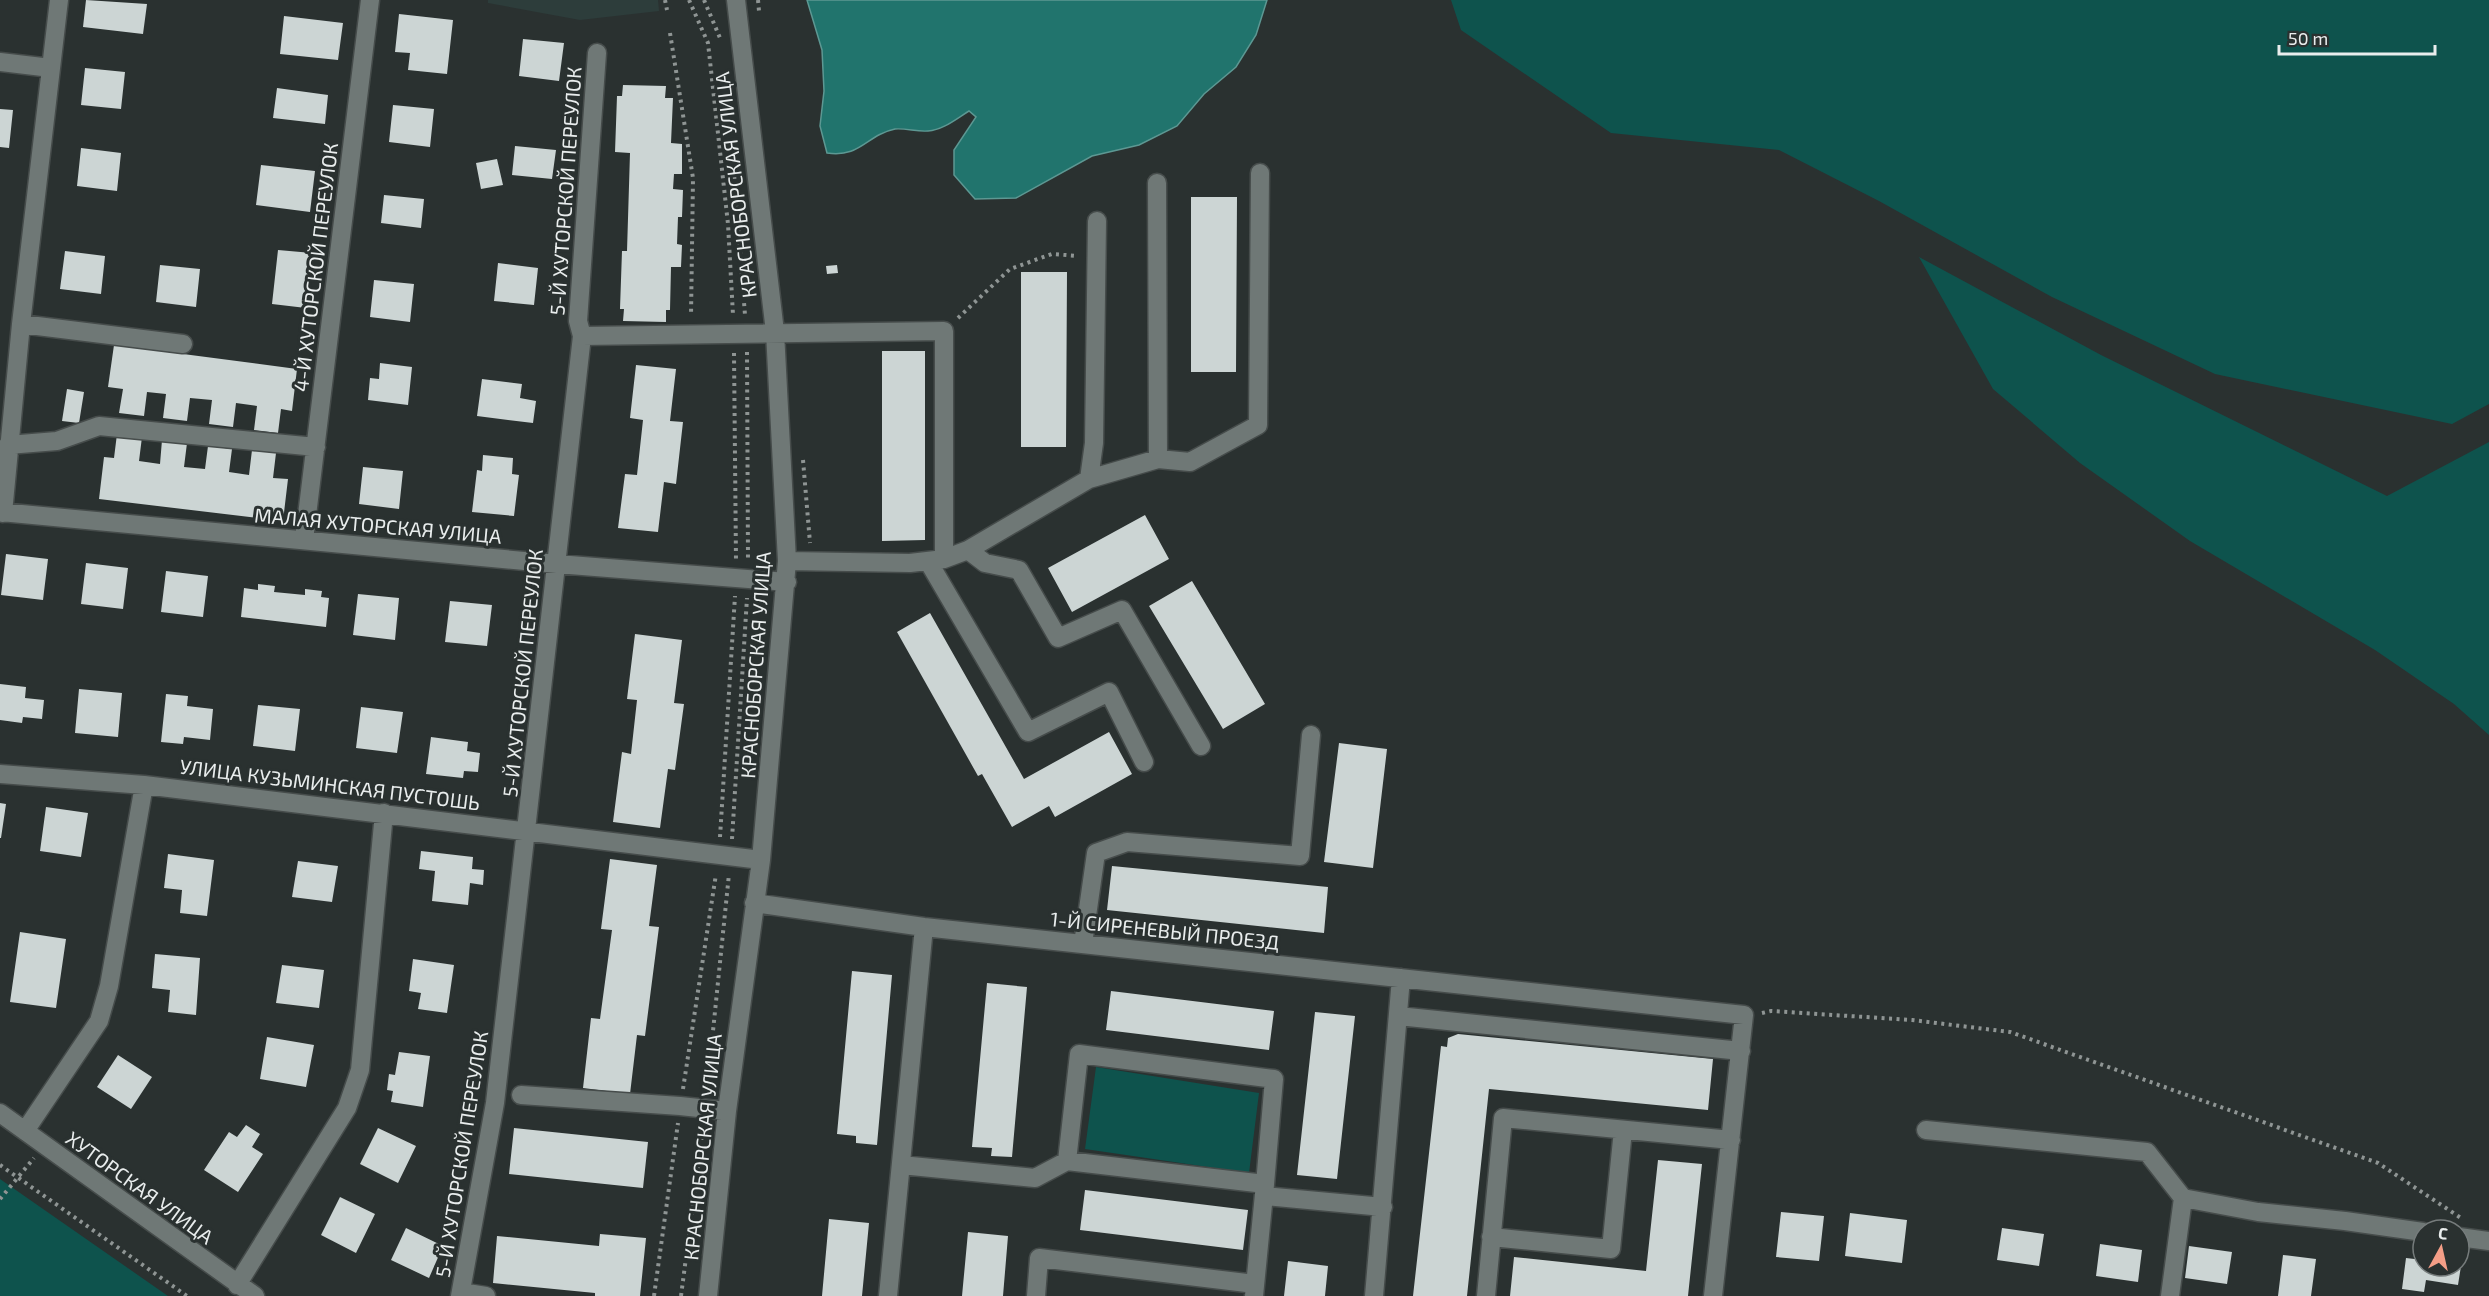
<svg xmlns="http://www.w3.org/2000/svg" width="2489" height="1296" viewBox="0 0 2489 1296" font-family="'Exo 2',sans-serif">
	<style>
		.built { fill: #2d3d3b }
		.green { fill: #0e534d }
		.water { fill: #21746d; stroke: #5d9893; stroke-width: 1.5 }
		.building { fill: #ccd5d4 }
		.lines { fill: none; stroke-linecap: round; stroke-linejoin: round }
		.minor-casing { stroke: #464c4b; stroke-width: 21 }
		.path { stroke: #8f9594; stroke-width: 4; stroke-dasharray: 3 4.5; stroke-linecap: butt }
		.minor { stroke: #6f7876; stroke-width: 18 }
		.labels { text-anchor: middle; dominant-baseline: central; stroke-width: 6; stroke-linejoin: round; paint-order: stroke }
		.street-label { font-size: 20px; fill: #e9eded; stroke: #2a3130 }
	</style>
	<rect width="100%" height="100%" fill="#2a3130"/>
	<path class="built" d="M488,0h170l1,11 -79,9 -92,-17z"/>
	<path class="green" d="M1451,0h1038v404l-37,20 -237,-50 -163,-77 -173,-96 -100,-51 -168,-17 -150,-103z
		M1919,257l182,98 286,141 102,-54v293l-35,-31 -79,-54 -185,-109 -110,-78 -87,-74z
		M1096,1067l163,26 -10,80 -164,-24z
		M0,1179l168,117h-168z"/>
	<path class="water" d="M807,0h460l-11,35 -20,32 -32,27 -27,32 -38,19 -47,11 -76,42 -41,1 -21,-24v-25l22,-33 -7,-6c-13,8 -26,19 -41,20 -11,1 -22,-3 -33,-2 -29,6 -34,29 -68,24l-7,-27 4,-35 -2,-41z"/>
	<path class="building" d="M86,0l61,4 -4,30 -60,-7z
		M399,14l54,6 -6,54 -39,-4 2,-17 -15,-1z
		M284,16l59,7 -5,37 -58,-6z
		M523,39l41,4 -5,38 -40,-5z
		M85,68l40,4 -4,37 -40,-4z
		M623,85l43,1 -1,12h8l-2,45 11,1v30h-8l-1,15 10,1 -1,27h-4l-1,27 5,1 -1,22h-10l-1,43h-4v12l-43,-1 1,-12h-4l2,-58h5l3,-98 -15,-1 2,-56h5z
		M277,88l51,7 -3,29 -52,-6z
		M393,105l41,4 -4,38 -41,-5z
		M0,109l13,1 -4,38 -9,-1z
		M515,146l41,4 -4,29 -40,-4z
		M81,148l40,5 -4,38 -40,-5z
		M497,159l6,26 -22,4 -5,-26z
		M261,165l54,6 -5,41 -54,-7z
		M384,195l40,4 -3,29 -40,-5z
		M1191,197h46l-1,175h-45z
		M278,250l34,3 -6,55 -34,-4z
		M65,251l40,5 -4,38 -41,-5z
		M498,263l40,5 -4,37 -40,-4z
		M160,265l40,4 -4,38 -40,-5z
		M837,265l1,8 -11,1 -1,-8z
		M1021,272h46l-1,175h-45z
		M374,280l40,4 -4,38 -40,-5z
		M114,345l183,24 -5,42 -11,-2 -3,24 -24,-3 3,-24 -21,-3 -3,24 -24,-3 3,-24 -22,-2 -3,23 -24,-3 3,-24 -19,-2 -3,24 -25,-3 4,-24 -15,-2z
		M882,351h43v189l-43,1z
		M380,363l32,4 -4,38 -40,-5 2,-22 9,1z
		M636,365l40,4 -6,52 13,1 -7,62 -12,-2 -6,50 -40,-4 7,-54 12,1 6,-55 -13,-2z
		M482,379l40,5 -2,14 16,3 -3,22 -56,-7z
		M67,389l17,3 -5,31 -17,-2z
		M117,434l25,3 -3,24 21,3 2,-24 25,3 -3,24 21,2 3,-23 24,3 -3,23 20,3 3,-25 24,3 -3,25 15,1 -5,42 -184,-22 5,-42 10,1z
		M483,455l30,3 -1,16 7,1 -5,41 -42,-4 5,-42 5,1z
		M363,467l40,4 -4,38 -40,-5z
		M1145,515l24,44 -97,53 -24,-44z
		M6,554l42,5 -5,41 -42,-5z
		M86,563l42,5 -5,41 -42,-5z
		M166,571l42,5 -5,41 -42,-5z
		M1192,581l73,123 -42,25 -74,-123z
		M258,584l17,2 -1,6 31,3v-6l17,2 -1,6 8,1 -3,29 -85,-10 3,-29 14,2z
		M358,594l41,4 -4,42 -42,-5z
		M450,601l42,4 -5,41 -42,-4z
		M930,613l94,166 85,-47 23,42 -77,43 -6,-11 -37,21 -30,-53 -4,2 -81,-144z
		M635,634l47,6 -8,63 10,1 -9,66 -7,-1 -8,59 -47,-6 9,-70 9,2 6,-54 -10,-1z
		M0,684l26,3 -1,11 19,2 -2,19 -19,-2 -1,6 -22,-3z
		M79,689l43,4 -4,44 -43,-4z
		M166,694l22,2 -1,10 26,3 -3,31 -26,-3 -1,7 -22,-2z
		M258,705l42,4 -5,42 -42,-5z
		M361,707l42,5 -6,41 -41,-5z
		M431,737l37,5 -1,9 13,2 -2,19 -14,-1 -1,7 -37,-4z
		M1339,743l48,6 -14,119 -49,-6z
		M0,803l6,1 -5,34h-1z
		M46,807l42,6 -7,44 -41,-6z
		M421,851l52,6 -1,12 12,1 -1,15 -13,-2 -2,22 -36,-4 3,-30 -16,-2z
		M168,854l46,6 -7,56 -27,-3 2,-23 -18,-2z
		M610,859l47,6 -8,61 10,1 -14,109 -8,-1 -7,59 -47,-6 8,-70 9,1 12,-89 -11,-1z
		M298,861l40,5 -6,36 -40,-5z
		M1112,866l216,21 -4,46 -217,-23z
		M20,932l46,7 -10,69 -46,-6z
		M155,954l45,4 -4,57 -28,-3 2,-22 -18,-2z
		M413,959l41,6 -7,48 -29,-4 3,-16 -12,-2z
		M282,965l42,5 -5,38 -43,-5z
		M852,971l40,4 -15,170 -21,-2v-7l-19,-2z
		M987,983l40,4 -15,170 -21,-1 1,-8 -20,-1z
		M1111,991l163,20 -5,39 -163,-20z
		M1315,1012l40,4 -18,163 -40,-4z
		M1458,1034l255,25 -5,51 -219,-21 -22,207h-54l28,-250 6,1 1,-9z
		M267,1037l47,8 -8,42 -46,-8z
		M399,1052l31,4 -7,51 -32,-5 2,-11 -6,-1 2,-16 6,1z
		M118,1055l34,22 -21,32 -34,-22z
		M246,1125l14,9 -8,13 11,7 -25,38 -34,-22 25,-38 8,5z
		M378,1128l38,18 -18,37 -38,-19z
		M514,1128l134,14 -5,46 -134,-14z
		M1658,1160l44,4 -14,132h-178l4,-39 132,14z
		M1085,1190l163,20 -5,40 -163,-20z
		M340,1197l35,17 -19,39 -35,-18z
		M1781,1212l43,4 -5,45 -43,-4z
		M1850,1213l57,7 -5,43 -57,-7z
		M829,1219l40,4 -7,73h-40z
		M406,1228l37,18 -14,32 -38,-18z
		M2002,1228l42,6 -5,32 -42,-6z
		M968,1232l40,4 -5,60h-41z
		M600,1234l46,4 -6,58h-45v-3l-102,-10 4,-47 102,10z
		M2100,1244l42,6 -4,32 -42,-6z
		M2189,1246l43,6 -5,32 -42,-6z
		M2283,1255l33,4 -5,37h-33z
		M2406,1258l17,2v6h38l-3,19 -32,-5 -2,12 -22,-3z
		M1288,1261l40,5 -3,30h-41z"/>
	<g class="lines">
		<defs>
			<path id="minor" d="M0,62l51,6
				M21,324l162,20
				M582,336l362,-5v228l24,-9 17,13 34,7 39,68 64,-28 79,136
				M8,445l49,-4 42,-15 217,21
				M1158,459l32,3 68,-37 2,-252
				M1089,479l69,-20 -1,-276
				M0,512l557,52 230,18
				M3,513l18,-189 38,-324
				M304,540l66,-540
				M787,561l123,2 34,-4 24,-9 121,-71 5,-36 3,-222
				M928,561l100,171 81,-40 35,70
				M0,774l144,11 617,75
				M754,903l170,24 820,88 -31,281
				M1083,944l13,-91 31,-11 173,14 11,-121
				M1398,1016l343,35
				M521,1095l159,11 47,5
				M0,1113l255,183
				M1926,1130l221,22 36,46 75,14 87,9 78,11
				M25,1131l74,-110 10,-35 35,-201
				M901,1165l134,13 32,-17
				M1491,1237l120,12 12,-119
				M2459,1237l30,4
				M237,1285l110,-177 13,-38 24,-257
				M461,1292l25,4
				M460,1296l35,-193 87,-767 -4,-15 19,-268
				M708,1296l19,-185 34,-251 26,-299 -12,-229 -39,-332
				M888,1296l36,-369
				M1036,1296l3,-38 216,26
				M1254,1296l11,-112 -198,-23 12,-107 195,25 -10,117 119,11
				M1374,1296l27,-318
				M1486,1296l17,-178 228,22
				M2170,1296l13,-98"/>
		</defs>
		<use href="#minor" class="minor-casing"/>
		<path class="path" d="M665,0l2,10
			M689,0l19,43 20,181 5,91
			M704,0l16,38
			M758,0l1,11
			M670,33l23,145 -2,138
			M733,161l12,154
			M958,318l52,-49 42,-15 26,2
			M747,352l1,209
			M734,353l2,208
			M803,460l7,83
			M720,837l15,-241
			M732,839l15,-241
			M1762,1013l9,-2 141,9 98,12 368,131 83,55
			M683,1089l33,-215
			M707,1090l22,-216
			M0,1165l187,131
			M0,1199l34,-41
			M654,1296l24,-173
			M681,1296l22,-169"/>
		<use href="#minor" class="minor"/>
	</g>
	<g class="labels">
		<g class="street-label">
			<text transform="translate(735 185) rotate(-97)">КРАСНОБОРСКАЯ УЛИЦА</text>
			<text transform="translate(565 191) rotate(-86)">5-Й ХУТОРСКОЙ ПЕРЕУЛОК</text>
			<text transform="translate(315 267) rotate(-83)">4-Й ХУТОРСКОЙ ПЕРЕУЛОК</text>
			<text transform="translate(378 525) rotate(5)">МАЛАЯ ХУТОРСКАЯ УЛИЦА</text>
			<text transform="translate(755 665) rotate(-86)">КРАСНОБОРСКАЯ УЛИЦА</text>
			<text transform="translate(522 673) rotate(-84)">5-Й ХУТОРСКОЙ ПЕРЕУЛОК</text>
			<text transform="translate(330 784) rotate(7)">УЛИЦА КУЗЬМИНСКАЯ ПУСТОШЬ</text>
			<text transform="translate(1165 930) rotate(6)">1-Й СИРЕНЕВЫЙ ПРОЕЗД</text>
			<text transform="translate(702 1147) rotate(-84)">КРАСНОБОРСКАЯ УЛИЦА</text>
			<text transform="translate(461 1154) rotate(-81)">5-Й ХУТОРСКОЙ ПЕРЕУЛОК</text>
			<text transform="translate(140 1187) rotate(36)">ХУТОРСКАЯ УЛИЦА</text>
		</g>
	</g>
	<g transform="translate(2441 1248) rotate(8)"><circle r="28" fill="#2a3130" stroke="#767c7c" stroke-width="1.5"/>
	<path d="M0-4.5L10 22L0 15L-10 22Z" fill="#f49e87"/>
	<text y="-9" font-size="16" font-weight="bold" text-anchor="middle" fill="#e9eded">С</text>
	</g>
	<path d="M2279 45v9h156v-9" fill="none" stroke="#e9eded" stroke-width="3"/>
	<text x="2288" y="45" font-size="18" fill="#e9eded" stroke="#2a3130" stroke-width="4.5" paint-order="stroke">50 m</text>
</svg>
